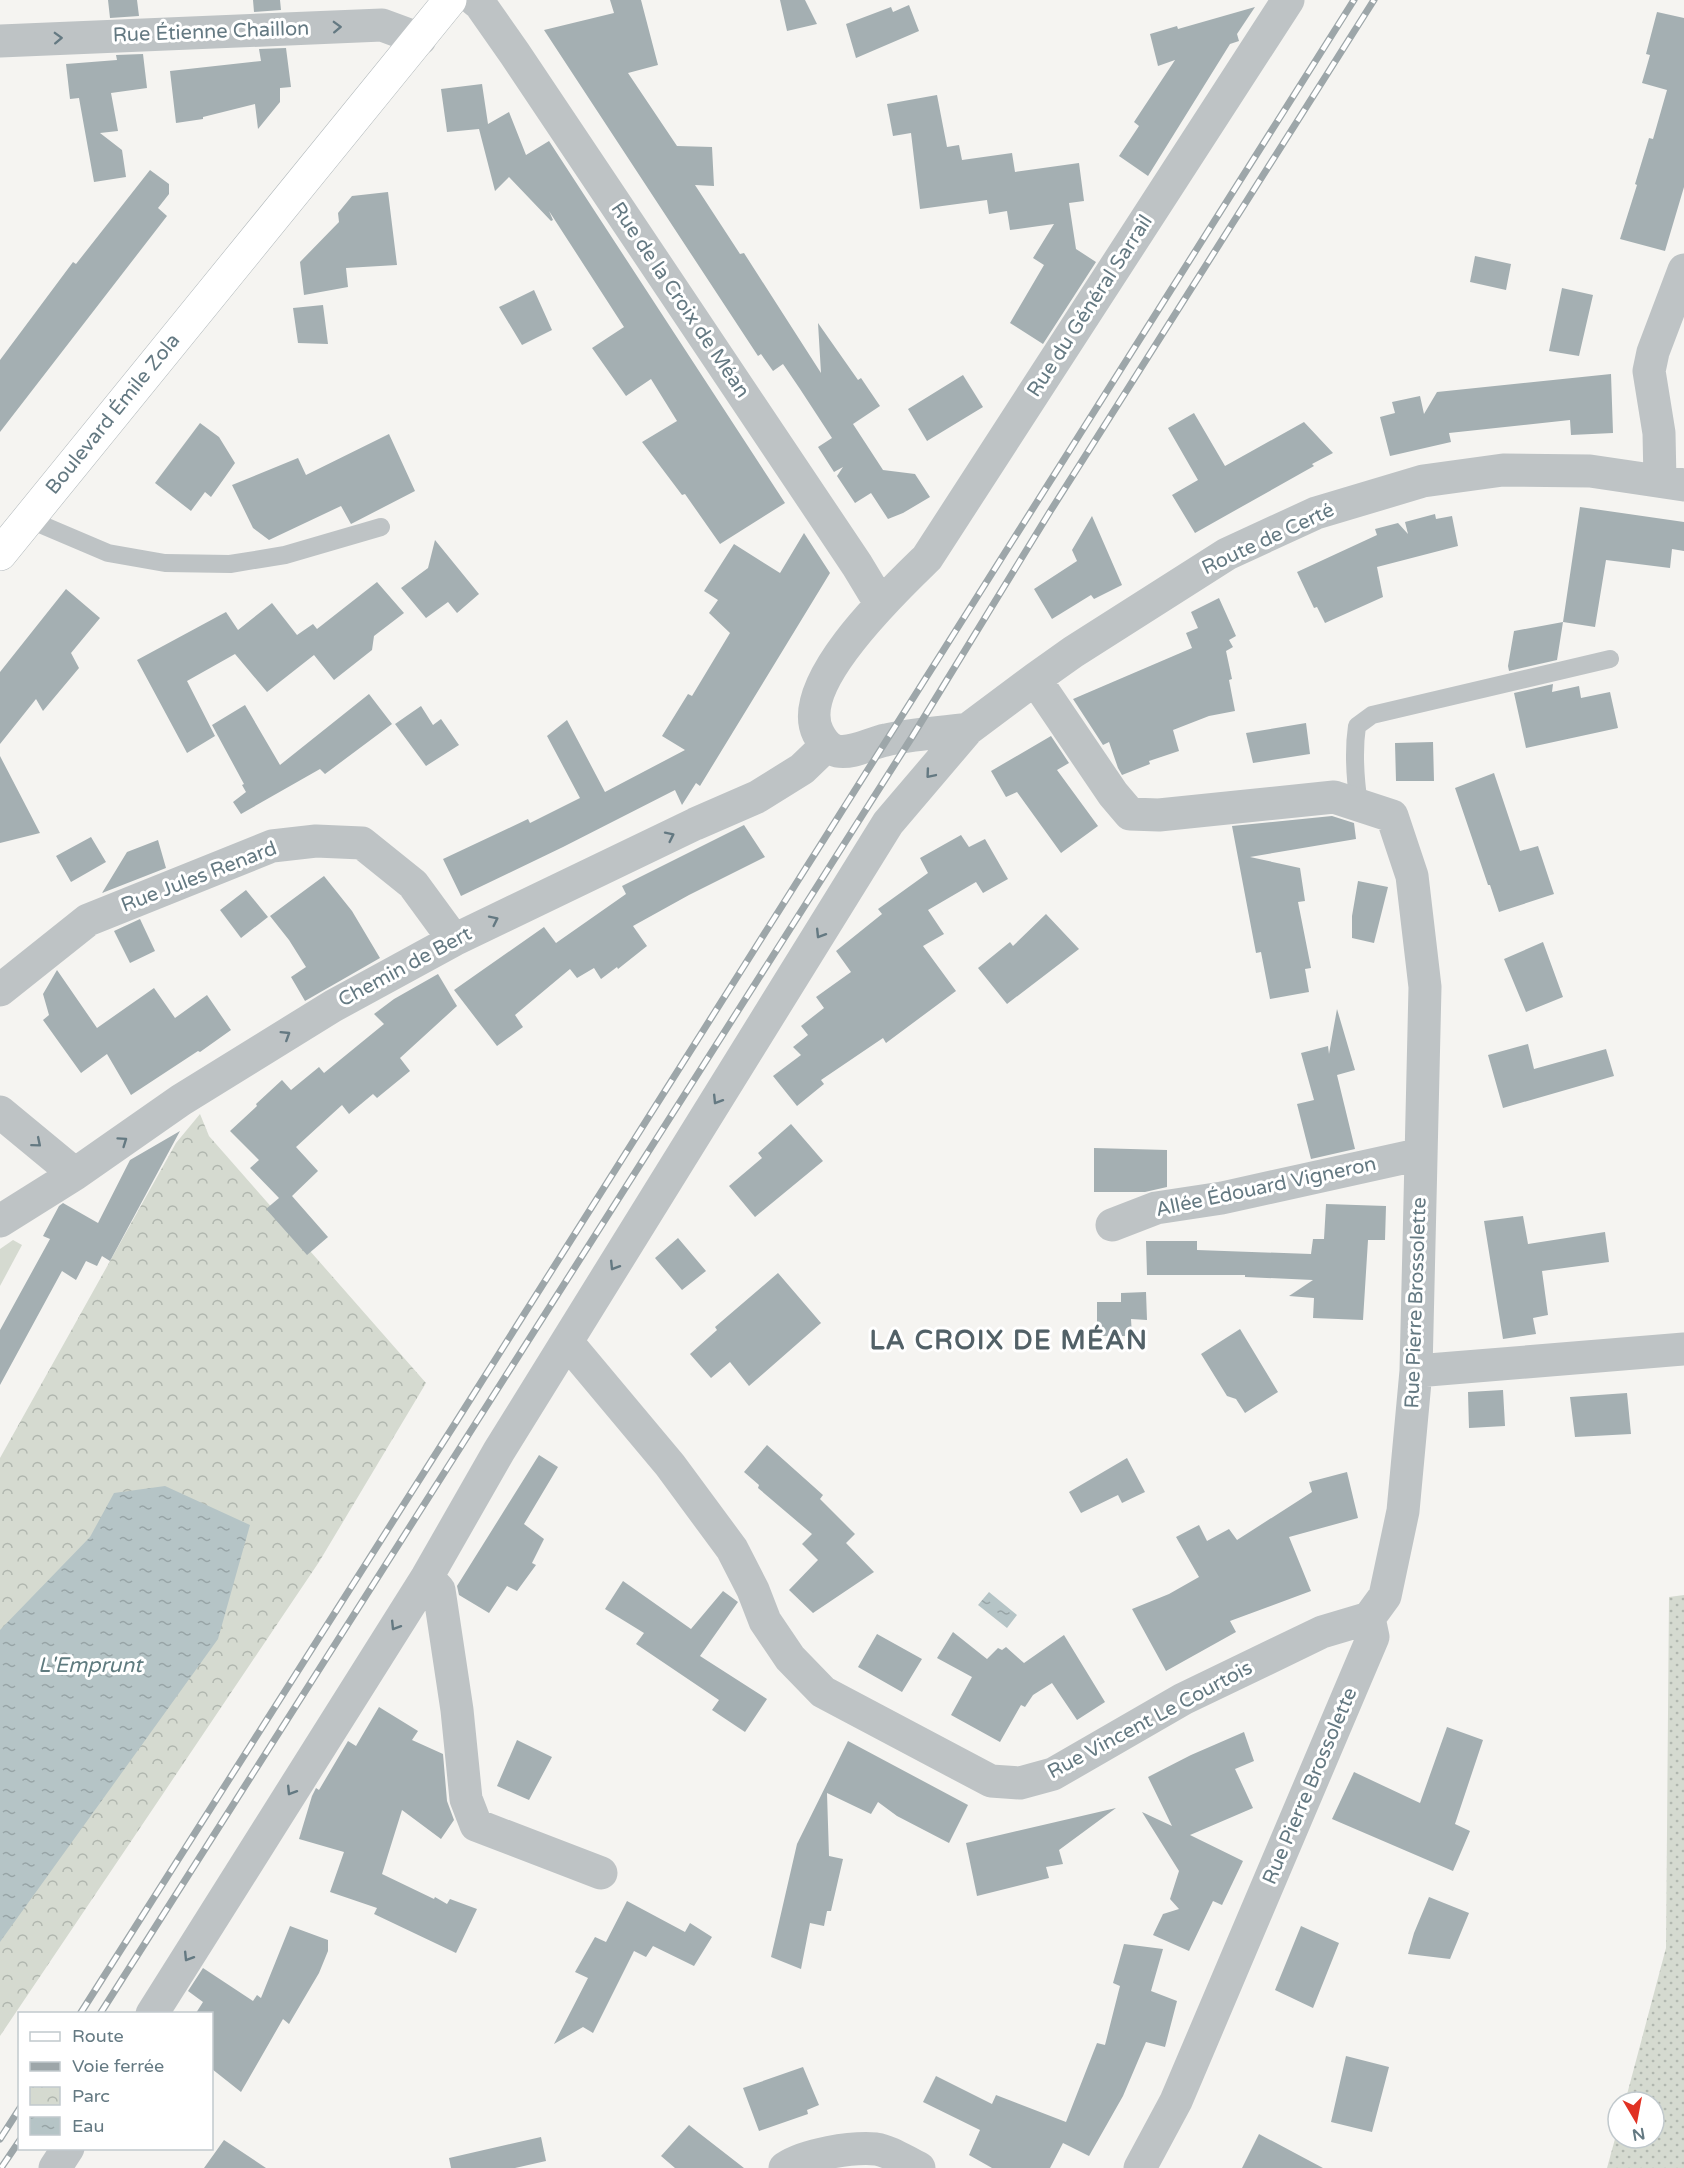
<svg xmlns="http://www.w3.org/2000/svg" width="1684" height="2168" viewBox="0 0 1684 2168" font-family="'Varela Round',sans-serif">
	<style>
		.grass { fill: url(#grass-dots) }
		.park { fill: url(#park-crowns) }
		.garden { fill: #d5dad0 }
		.water { fill: url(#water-ripples) }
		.building { fill: #a4afb2 }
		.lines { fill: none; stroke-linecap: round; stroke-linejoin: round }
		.secondary-casing { stroke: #b0b7ba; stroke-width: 34 }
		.service { stroke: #bec3c5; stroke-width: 18 }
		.minor { stroke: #bec3c5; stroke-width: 33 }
		.secondary { stroke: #fff; stroke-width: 33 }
		.rail-casing { stroke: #9da6a9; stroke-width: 7 }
		.rail { stroke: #fff; stroke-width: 4.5; stroke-dasharray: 14; stroke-linecap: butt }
		.oneway { stroke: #647982 }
		.labels { text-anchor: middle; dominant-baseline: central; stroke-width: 6; stroke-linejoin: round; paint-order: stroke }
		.street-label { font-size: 20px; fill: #647982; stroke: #fff }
		.water-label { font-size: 21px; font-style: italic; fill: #5f7b7f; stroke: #fff }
		.district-label { font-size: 26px; font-weight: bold; letter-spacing: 1.5px; fill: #526167; stroke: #fff }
	</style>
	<defs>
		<pattern id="grass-dots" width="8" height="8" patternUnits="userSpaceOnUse" patternTransform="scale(1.5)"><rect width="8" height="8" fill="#d5dad0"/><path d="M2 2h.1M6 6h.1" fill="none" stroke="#b0b6ae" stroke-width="1.8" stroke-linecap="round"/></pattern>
		<pattern id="park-crowns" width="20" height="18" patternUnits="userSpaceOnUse" patternTransform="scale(1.5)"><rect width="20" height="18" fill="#d5dad0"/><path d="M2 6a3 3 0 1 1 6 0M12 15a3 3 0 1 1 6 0" fill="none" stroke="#b0b6ae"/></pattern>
		<pattern id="water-ripples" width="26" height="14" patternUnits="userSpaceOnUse" patternTransform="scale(1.5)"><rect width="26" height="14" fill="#b5c4c6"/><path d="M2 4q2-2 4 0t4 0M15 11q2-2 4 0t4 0" fill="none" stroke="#97a4a6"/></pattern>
	</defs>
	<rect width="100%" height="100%" fill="#f5f4f1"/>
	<path class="grass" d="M1684,1595v573h-77l11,-40v10h36v-36h-29l41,-154 3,-351z"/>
	<path class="park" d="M200,1114l9,22 217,247 -107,179 -319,474v-578l176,-315z"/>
	<path class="garden" d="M13,1240l9,5 -22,41v-37z"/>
	<path class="water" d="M165,1486l85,39 -32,114 -218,303v-312l90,-93 24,-44z
		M989,1592l28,23 -10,13 -29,-23z"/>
	<path class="building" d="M108,0h29l2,16 -29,2z
		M253,0h27l1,10 -27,2z
		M610,0h31l17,65 -30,8 49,73 35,1 2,39 -19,-1 45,69 4,-1 77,120 -3,-50 40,57 3,-2 19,28 -27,18 30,46 32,4 15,23 -27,16 -15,6 -17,-26 -16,10 -18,-27 6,-9 -9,5 -16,-25 14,-9 -32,-49 -17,-25 -10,7 -12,-17 -3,2 -214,-326 70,-17z
		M780,0h25l12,24 -30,7z
		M909,5l10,26 -63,27 -10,-34 45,-17 2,5z
		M1255,7l-18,27 2,7 -9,3 -82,132 -29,-20 20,-30 -5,-4 41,-62 -17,6 -8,-32 27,-8 1,3z
		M1657,12l27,6v169l-19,64 -45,-12 17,-54 -2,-1 14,-46 4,1 14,-49 -25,-7 8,-28 -4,-1z
		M286,48l5,39 -11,1v14l-22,27 -3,-25 -52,13v2l-27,4 -6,-52 91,-10 -2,-12z
		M143,54l4,34 -36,5 7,38 -18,2 22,17 4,27 -32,5 -15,-84 -9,1 -4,-35 51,-4 -1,-5z
		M482,84l6,40 21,-12 17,43 23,-14 236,362 -65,41 -35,-50 -3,1 -40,-53 35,-21 -26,-42 -25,17 -34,-48 32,-21 -75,-116 4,9 -2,1 -42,-44 -14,14 -16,-62 -32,3 -6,-43z
		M937,95l10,52 12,-2 3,15 50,-7 3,19 64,-9 5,38 -15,2 7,46 20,13 -53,82 -33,-21 34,-58 -11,-7 21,-34 -44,6 -3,-19 -18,3 -2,-14 -67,9 -9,-76 -18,3 -6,-32z
		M150,170l19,14v10l-11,14 9,8 -167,216v-72l73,-98 3,2z
		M388,192l9,73 -51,3 2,19 -44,8 -4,-33 39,-40 -1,-9 14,-17z
		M1475,256l36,8 -5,26 -36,-8z
		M1562,288l31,7 -14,61 -30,-5z
		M534,290l18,40 -30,15 -23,-38z
		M323,305l5,39 -30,-1 -5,-35z
		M1611,374l2,59 -42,2 -1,-15 -121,13 2,9 -61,14 -10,-39 15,-4 -3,-11 28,-6 4,18 13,-22z
		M963,375l20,32 -56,34 -19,-32z
		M1194,413l31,53 79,-44 29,31 -21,11 2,2 -119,67 -23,-38 26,-15 -30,-52z
		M200,423l19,14 16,26 -24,34 -6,-5 -14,19 -36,-28z
		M389,434l26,57 -64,33 -10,-18 -72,34 -16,-12 -21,-43 66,-27 8,17z
		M1580,507l104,15v29l-12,-2 -2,19 -64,-8 -11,67 -32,-5z
		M1435,514l1,5 16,-3 6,30 -81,21 6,30 -58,26 -8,-16 -3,1 -17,-36 80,-37 -2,-6 23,-6 10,11 -3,-12z
		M1092,516l30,69 -28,14 -3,-4 -39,24 -18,-30 43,-28 -5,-11z
		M804,533l26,40 -130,213 -4,-3 -14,22 -7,-15 -112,57 -102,49 -18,-37 85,-40 2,4 50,-25 -33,-62 20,-16 38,72 80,-42 -23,-14 26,-42 4,2 38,-63 -21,-20 9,-13 -14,-9 30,-47 46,29z
		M435,540l44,54 -22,19 -9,-11 -22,16 -25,-30 27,-20z
		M377,582l27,31 -30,23 -2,14 -38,30 -20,-25 -47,37 -32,-38 -48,27 28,55 -28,17 -50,-93 89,-48 12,18 34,-27 25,32 16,-11 4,5z
		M66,589l34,29 -29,35 8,15 -36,43 -7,-12 -36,45v-72z
		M1219,598l17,38 -7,4 4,7 -7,4 6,28 -3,1 6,31 -26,5 -36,14 6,21 -30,10 1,3 -28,11 -4,-7 -9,-26 -6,3 -30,-46 119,-51 -6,-15 12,-5 -7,-16z
		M1563,622l-6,38 -48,11 -1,-5 6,-35z
		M1553,684l-1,8 27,-6 2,12 29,-6 8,36 -92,20 -12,-55z
		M369,694l23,30 -67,50 -5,-5 -79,45 -8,-12 13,-10 -4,-7 2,-1 -32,-59 33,-20 35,60z
		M421,706l12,19 8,-6 18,26 -33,21 -31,-42z
		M1306,723l4,31 -57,9 -7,-30z
		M1051,736l18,27 -12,7 41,56 -37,27 -44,-61 -11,5 -15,-26z
		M1433,742l1,39h-38l-1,-38z
		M0,756l40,77 -40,10z
		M1494,773l26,78 18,-5 16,48 -55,18 -9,-27h-2l-33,-97z
		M1332,816l22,7 2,16 -106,18 50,11 5,33 -7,1 13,66 -6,1 4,23 -39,7 -9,-47 -5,1 -24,-127z
		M744,825l21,32 -76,38 -56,31 14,20 -29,23 -1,-2 -16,12 -7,-11 -17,10 -7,-9 -55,46 8,12 -26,19 -43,-56 90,-63 12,16 70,-49 -4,-8z
		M961,835l8,12 16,-8 23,40 -25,14 -7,-11 -48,28 16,24 -21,12 33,45 -70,52 -3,-5 -62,42 3,4 -27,22 -24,-30 28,-21 -8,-8 15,-12 -7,-9 23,-18 -8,-11 35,-25 -15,-21 46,-37 -4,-5 50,-36 -8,-15z
		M91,837l15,25 -35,20 -15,-26z
		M158,840l8,28 -64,25 25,-41z
		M324,876l28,35 28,47 -75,43 -14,-24 15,-10 -17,-27 -19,-24z
		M1358,881l30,6 -14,56 -22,-5v-22z
		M246,890l22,27 -27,21 -21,-28z
		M1046,914l33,35 -72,55 -29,-36 32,-26 3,4z
		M140,919l15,32 -25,12 -16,-32z
		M1543,942l20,55 -37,15 -22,-53z
		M57,970l40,58 57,-40 21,30 32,-23 24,35 -31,22 -2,-1 -67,44 -24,-41 -26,19 -38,-53 6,-5 -6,-21z
		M438,974l19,32 -57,52 10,13 -33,27 -4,-4 -24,20 -7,-9 -46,42 22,24 -26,25 36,41 -21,18 -41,-46 13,-11 -29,-30 9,-8 -29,-29 27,-25 -1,-2 26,-24 9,10 28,-23 5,6 60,-49 -10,-10 20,-15z
		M1337,1009l18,61 -18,5 18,74 -44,10 -14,-55 17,-4 -13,-47 27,-7 1,8z
		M1528,1044l6,25 72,-20 8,27 -111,32 -15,-53z
		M791,1124l32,37 -68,56 -26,-31 33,-28 -4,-5z
		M180,1131l-70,130 -8,-5 -5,10 -11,-5 -10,19 -14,-9 -62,114v-55l50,-91 -7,-3 16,-30 4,-3 35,20 32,-63z
		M1094,1148l73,2v37l-22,5h-51z
		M1326,1204l60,2 -1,34h-17l-5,80 -50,-2 1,-20 -25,-2 24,-16 -68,-3v-2h-98l-1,-34h51v9l114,4 2,-15h11z
		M1523,1216l5,28 77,-12 4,30 -67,9 6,44 -15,3 3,16 -33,5 -19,-118z
		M678,1238l28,33 -24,19 -27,-32z
		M778,1273l43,50 -72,63 -19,-24 -19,16 -21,-24 27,-24 -2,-3z
		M1146,1292l1,28 -16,-1 1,17h-35v-34h24v-9z
		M1240,1329l38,63 -33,21 -9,-14 -9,-3 -26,-42z
		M1503,1390l2,36 -36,2 -1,-36z
		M1627,1393l4,41 -56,3 -5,-40z
		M767,1445l56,50 -3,4 35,35 -9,9 28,29 -61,41 -24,-23 29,-30 -16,-16 10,-10 -54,-46 1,-3 -15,-13z
		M539,1455l19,12 -34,57 20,15 -12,24 4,2 -19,26 -10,-5 -18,27 -30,-18 -2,-9z
		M1127,1458l18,34 -23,11 -4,-8 -37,18 -12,-21z
		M1347,1472l11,46 -69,19 22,54 -81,30 6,11 -70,39 -34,-62 37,-15 30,-17 -23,-40 23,-12 8,16 22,-12 8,11 75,-48 -3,-10z
		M623,1581l68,48 32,-38 15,11 -38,54 67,43 -22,33 -33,-22 7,-10 -83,-56 8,-11 -39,-24z
		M953,1632l34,27 11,-11 4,2 4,-3 18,16 40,-28 41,67 -28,18 -25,-37 -19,12 -8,12 -4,-2 -21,37 -49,-27 21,-38 -35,-19z
		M877,1634l45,25 -20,33 -44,-25z
		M379,1707l39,24 -6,9 31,14 4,47 7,19 -13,19 -39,-29 -20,64 52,25 1,-2 12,7 3,-5 27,10 -21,44 -82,-39 3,-6 -47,-16 14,-40 -45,-13 13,-43 4,-8 3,2 29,-49 8,5z
		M1447,1727l36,13 -28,84 15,7 -17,40 -121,-52 22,-47 66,31z
		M1244,1732l10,29 -19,8 18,39 -63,27 53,26 -21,44 -9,-4 -24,50 -36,-16 10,-21 16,-5 -9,-10 9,-28 -37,-59 30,14 -24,-49 43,-22z
		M517,1740l35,17 -23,43 -32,-14z
		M848,1741l120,64 -19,38 -52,-27 -19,-14 -7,12 -44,-21 2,63 14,3 -12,52h-4l-3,15 -14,-3 -9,46 -30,-12 26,-113z
		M1116,1808l-57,42 4,14 -17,3 3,11 -72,18 -11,-53z
		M1429,1897l40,16 -19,46 -42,-5 6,-21z
		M627,1901l58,31 5,-9 22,14 -18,29 -41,-20 -7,11 -12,-6 -41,82 -10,-6 -29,17 34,-66 -13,-6 20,-35 11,5z
		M290,1926l38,14v11l-9,22 -30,51 -6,-5 -42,73 -29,-23v-56h-16l7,-11 -15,-11 15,-23 50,33 4,-6 4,3z
		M1301,1926l38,17 -26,65 -38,-18z
		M1124,1944l39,5 -12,42 26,10 -12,46 -19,-5 -23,54 -34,60 -26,-13 -13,25h-58l-23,-13 11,-25 -57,-28 13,-26 56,28 4,-9 70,27 31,-79 8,2 15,-59 -7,-3z
		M1346,2056l43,11 -17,65 -41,-10z
		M803,2067l16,38 -12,5 1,4 -49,17 -16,-43z
		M689,2125l10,8 45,35h-69l-14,-12z
		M1259,2134l64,34h-81z
		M541,2137l5,24 -31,7h-64l-2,-10z
		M224,2140l42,28h-62z"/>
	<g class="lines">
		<defs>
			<path id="secondary" d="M0,554l450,-554"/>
		</defs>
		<use href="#secondary" class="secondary-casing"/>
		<path class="service" d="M28,519l80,34 57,10 65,1 55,-9 96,-28
			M1359,805c-4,-27 -6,-52 -2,-79l15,-11 238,-56"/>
		<path class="minor" d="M475,0l5,4 35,50 342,511 23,38
			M0,41l382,-16 38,14
			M1660,481l-1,-48 -10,-62 4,-19 31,-82
			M1035,679l78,115 17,20 29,1 175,-18 58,19 20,60 13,111 -9,384 -13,140 -18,85 -16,22 4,19 -197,464 -36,67
			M968,729c-27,4 -56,5 -82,11 -16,3 -32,14 -49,11 -9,-2 -15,-10 -19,-18 -24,-49 76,-143 109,-175l361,-558
			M0,990l88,-70 184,-74 44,-5 46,2 51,41 41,56
			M0,1112l75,62
			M0,1221l75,-47 106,-74 152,-94 121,-66 241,-116 62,-27 45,-28 24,-23
			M1112,1225l44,-17 66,-10 199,-44
			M567,1342l103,123 62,84 21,41 12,31 25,37 33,34 168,89 29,2 33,-9 130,-75 139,-67 47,-14
			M1416,1371l268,-22
			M427,1577l12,13 18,120 9,89 10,26 125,48
			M152,2014l275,-437 72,-126 389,-628 80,-94 67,-50 38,-27 154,-98 89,-41 107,-32 80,-11 87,1 94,14
			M55,2168l13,-20
			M785,2168c21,-14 66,-21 91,-19 14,2 30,13 43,19"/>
		<use href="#secondary" class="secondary"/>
		<defs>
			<path id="rail" d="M80,2014l376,-592 898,-1422
				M100,2014l812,-1277 139,-227 323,-510
				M0,2139l20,-31
				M1,2168l19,-28"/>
		</defs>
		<use href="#rail" class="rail-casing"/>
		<use href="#rail" class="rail"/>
	</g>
	<defs><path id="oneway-chevron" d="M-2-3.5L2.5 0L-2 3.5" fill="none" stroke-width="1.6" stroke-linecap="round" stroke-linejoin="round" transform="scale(1.5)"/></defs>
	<g class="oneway">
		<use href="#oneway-chevron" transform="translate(337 27) rotate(-2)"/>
		<use href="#oneway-chevron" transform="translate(58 38) rotate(-2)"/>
		<use href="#oneway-chevron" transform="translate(930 774) rotate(130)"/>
		<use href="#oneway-chevron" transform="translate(670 836) rotate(-26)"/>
		<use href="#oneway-chevron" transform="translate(494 920) rotate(-26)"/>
		<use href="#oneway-chevron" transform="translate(820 934) rotate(122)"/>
		<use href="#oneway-chevron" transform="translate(286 1035) rotate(-32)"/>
		<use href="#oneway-chevron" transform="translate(717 1100) rotate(122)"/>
		<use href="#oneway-chevron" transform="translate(123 1141) rotate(-35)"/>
		<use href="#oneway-chevron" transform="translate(37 1143) rotate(40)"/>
		<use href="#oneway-chevron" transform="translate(614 1266) rotate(122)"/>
		<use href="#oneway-chevron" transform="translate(395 1626) rotate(122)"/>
		<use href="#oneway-chevron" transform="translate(291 1791) rotate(122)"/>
		<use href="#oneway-chevron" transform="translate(188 1957) rotate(122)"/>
	</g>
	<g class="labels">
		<g class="street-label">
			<text transform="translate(211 32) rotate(-2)">Rue Étienne Chaillon</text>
			<text transform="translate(680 300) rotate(56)">Rue de la Croix de Méan</text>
			<text transform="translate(1090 306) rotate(-57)">Rue du Général Sarrail</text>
			<text transform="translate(113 414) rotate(-51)">Boulevard Émile Zola</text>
			<text transform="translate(1268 539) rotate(-25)">Route de Certé</text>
			<text transform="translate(199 877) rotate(-21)">Rue Jules Renard</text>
			<text transform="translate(405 967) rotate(-28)">Chemin de Bert</text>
			<text transform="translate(1266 1187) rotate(-12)">Allée Édouard Vigneron</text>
			<text transform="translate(1416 1303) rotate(-88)">Rue Pierre Brossolette</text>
			<text transform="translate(1150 1720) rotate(-28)">Rue Vincent Le Courtois</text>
			<text transform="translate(1310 1786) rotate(-67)">Rue Pierre Brossolette</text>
		</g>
		<g class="water-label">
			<text x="90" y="1665">L'Emprunt</text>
		</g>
		<g class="district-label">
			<text x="1009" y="1340">LA CROIX DE MÉAN</text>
		</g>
	</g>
	<rect x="18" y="2012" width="195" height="138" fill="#ffffff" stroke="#c1c9cd" stroke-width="1.5"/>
	<rect x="30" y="2032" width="30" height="9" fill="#ffffff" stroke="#c1c9cd" stroke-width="1.5"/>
	<text x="72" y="2042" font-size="18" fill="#647982">Route</text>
	<rect x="30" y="2062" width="30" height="9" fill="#9da6a9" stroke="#c1c9cd" stroke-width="1.5"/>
	<text x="72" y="2072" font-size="18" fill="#647982">Voie ferrée</text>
	<rect x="30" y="2087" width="30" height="18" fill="url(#park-crowns)" stroke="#c1c9cd" stroke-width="1.5"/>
	<text x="72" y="2102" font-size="18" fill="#647982">Parc</text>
	<rect x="30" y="2117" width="30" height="18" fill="url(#water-ripples)" stroke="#c1c9cd" stroke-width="1.5"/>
	<text x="72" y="2132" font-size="18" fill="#647982">Eau</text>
	<g transform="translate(1636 2120) rotate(170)"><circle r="28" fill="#ffffff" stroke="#c1c9cd" stroke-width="1.5"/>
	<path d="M0-4.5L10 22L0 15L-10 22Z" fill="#e13224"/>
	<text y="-9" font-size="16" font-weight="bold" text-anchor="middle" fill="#647982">N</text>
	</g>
</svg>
